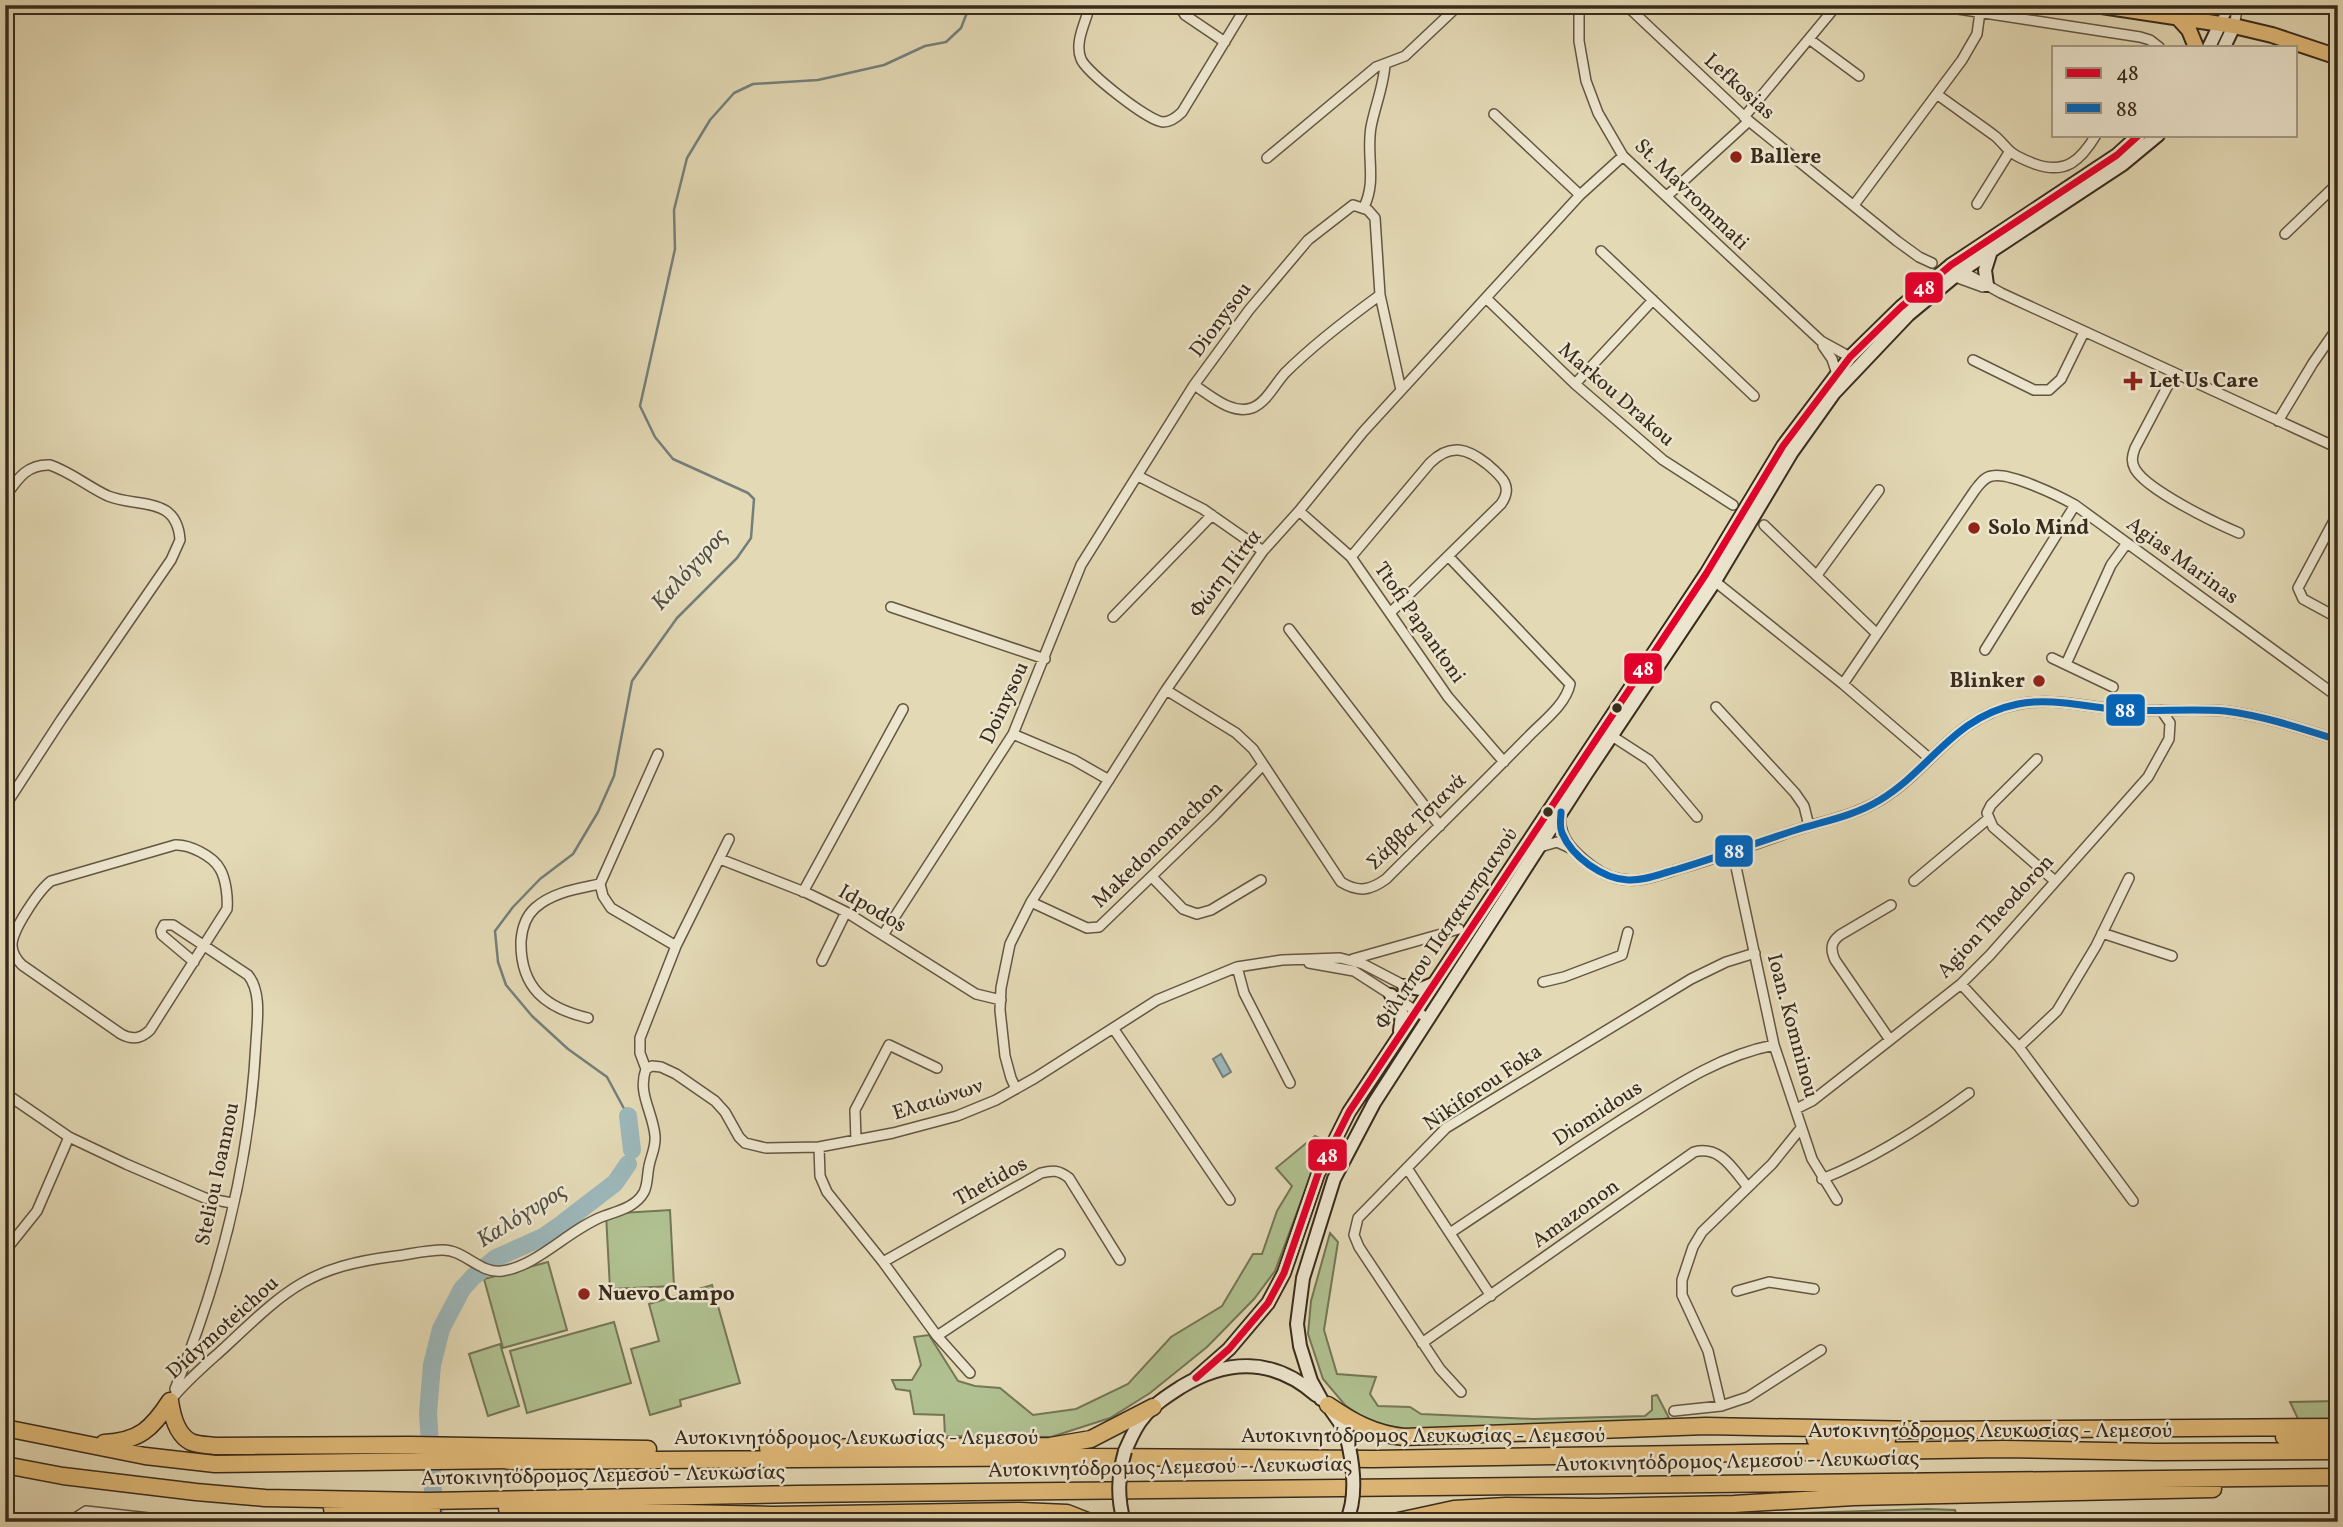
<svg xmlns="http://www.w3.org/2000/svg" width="2343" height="1527" viewBox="0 0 2343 1527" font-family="Vollkorn,serif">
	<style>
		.green { fill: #b0c090; stroke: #747656; stroke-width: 2 }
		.water { fill: #9cb7ba; stroke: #747f7b; stroke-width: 2 }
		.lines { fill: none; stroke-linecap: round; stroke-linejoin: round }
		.stream { stroke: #747f7b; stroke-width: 2.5 }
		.river { stroke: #9cb7ba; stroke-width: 18 }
		.street-casing { stroke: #645642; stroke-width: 12 }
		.secondary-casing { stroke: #392b1c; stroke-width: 16 }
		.primary-casing { stroke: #392b1c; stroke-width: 18 }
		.highway-casing { stroke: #392b1c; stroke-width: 19 }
		.street { stroke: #ede6cf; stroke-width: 9 }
		.secondary { stroke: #ede6cf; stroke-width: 12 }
		.primary { stroke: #e2bc7a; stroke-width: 14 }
		.highway { stroke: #e2bc7a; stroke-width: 16 }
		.secondary-bridge-casing { stroke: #392b1c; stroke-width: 16; stroke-linecap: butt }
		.secondary-bridge { stroke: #ede6cf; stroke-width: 12 }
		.bus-1-casing { stroke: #ede6cf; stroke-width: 12 }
		.bus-2-casing { stroke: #ede6cf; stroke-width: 12 }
		.bus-1 { stroke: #e4002b; stroke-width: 7 }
		.bus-2 { stroke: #0065bd; stroke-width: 7 }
		.poi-dot { fill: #8f2418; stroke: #ede6cf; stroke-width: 2.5 }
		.bus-dot { fill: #392b1c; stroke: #ede6cf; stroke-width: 2.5 }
		.labels { text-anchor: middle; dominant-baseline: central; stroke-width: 5; stroke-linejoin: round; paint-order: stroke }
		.street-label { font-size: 21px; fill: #392b1c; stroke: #ede6cf }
		.poi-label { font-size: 21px; font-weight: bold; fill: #392b1c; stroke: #ede6cf; text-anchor: start }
		.water-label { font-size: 23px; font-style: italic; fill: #524e44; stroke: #ede6cf }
		.line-badge { stroke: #ede6cf; stroke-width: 2.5 }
		.badge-label { font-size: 19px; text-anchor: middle; font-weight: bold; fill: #fff }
	</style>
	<rect width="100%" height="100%" fill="#e3d9b5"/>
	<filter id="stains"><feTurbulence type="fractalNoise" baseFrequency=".00286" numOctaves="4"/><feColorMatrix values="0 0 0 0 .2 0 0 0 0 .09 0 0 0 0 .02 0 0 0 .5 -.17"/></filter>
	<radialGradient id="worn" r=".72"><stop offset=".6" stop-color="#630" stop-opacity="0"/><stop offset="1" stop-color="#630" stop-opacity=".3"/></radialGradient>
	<path class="green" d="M1315,1136l9,4 -49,131 -21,28 -47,48 -57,46 -40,25 -59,19 -106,-1 -1,-21 -30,-1 -4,-23 -14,-2 -4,-9h20l9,-15 -7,-28 15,-2 29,46 17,5 25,2 33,27 43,-6 52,-25 43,-47 51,-31 31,-52h9l15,-43 15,-25 -16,-18z
		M670,1210l4,76 -64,3 -4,-75z
		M1330,1233l8,9 -14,88 13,44 39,3 -6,17 8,12 32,1 11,7 112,5 112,-3 7,-6v-14l5,-1 12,23 -11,2 -242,12 -43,-7 -28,-20 -22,-26 -15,-45 3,-33z
		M548,1262l19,68 -64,18 -19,-69z
		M712,1285l28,98 -60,17 1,6 -31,9 -19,-66 28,-8 -10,-37z
		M614,1322l17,61 -104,30 -17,-62z
		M500,1344l19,62 -31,10 -19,-62z
		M2338,1401v21l-38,1 -10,-21z
		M1928,1509l27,1 3,12h-450z
		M535,1518l174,4h-173z"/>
	<path class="water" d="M1221,1054l10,18 -8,5 -10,-18z"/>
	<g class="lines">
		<path class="stream" d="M628,1116l-21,-39 -39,-28 -36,-33 -26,-31 -8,-23 -3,-31 18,-24 27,-28 33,-25 25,-42 16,-36 18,-95 45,-63 60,-60 14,-20 3,-39 -6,-6 -75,-34 -18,-22 -15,-31 35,-157 -1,-39 13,-52 23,-38 24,-27 19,-9 65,-4 66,-15 41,-19 21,-4 15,-14 9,-23"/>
		<path class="river" d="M628,1116l4,34
			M435,1522l-7,-109 4,-48 9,-36 21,-40 11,-12 23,-19 47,-21 20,-14 52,-40 13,-19"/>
		<defs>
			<path id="street" d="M1090,5c-4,17 -16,37 -9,54 5,13 67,62 82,63 7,0 14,-5 19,-10l65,-107
				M1178,5l7,10 40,27
				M1579,5v36l7,40 12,32 25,43 198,185 29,16
				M1932,5l208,32 10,3 9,7
				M1627,6l122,115 148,120 22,16 13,6
				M2220,24l10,-19
				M2234,26l4,-21
				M1809,39l50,37
				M1938,95c19,14 38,27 57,41 6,5 10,11 16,16 6,5 16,9 24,12 31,11 46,-4 61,-29
				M1494,114l86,81
				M1744,117l93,-112
				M1267,158l109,-91 29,-11 54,-51
				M1667,196l82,-75
				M1977,204l33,-53
				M1854,205l108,-145 15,-26 3,-22
				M1364,207c13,-27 2,-51 7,-80 4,-21 13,-42 14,-63
				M2285,234l53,-51
				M1601,251l153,145
				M1960,270l41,23 337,155
				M1950,275l33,12
				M1486,298l89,86 88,76 70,45
				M1823,346l9,13 5,15
				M1973,360l61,30h15l12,-11 23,-47
				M2174,374l-39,74c-3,8 -4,14 0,21 12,21 80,54 104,64
				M1575,384l78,-84
				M1194,385c16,10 37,30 58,23 14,-5 23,-24 33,-35 29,-29 62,-54 95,-78
				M2278,421l35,-58 25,-36
				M1138,476l65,33 60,42
				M5,497c12,-17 21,-33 45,-32 21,7 38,22 58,31 29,12 69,-1 72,44l-9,20 -110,160 -56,86
				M1299,511l52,46 97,140 56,65
				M2338,513l-40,75 5,11 35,19
				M1764,525l113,109
				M1351,557l79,-94c20,-20 37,-15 57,1 14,12 27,22 14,40l-110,108
				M1817,575l62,-85
				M1712,579l131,105 86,74
				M891,607l154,52
				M1113,617l99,-102
				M1289,629l151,197
				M1985,650l90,-145
				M2052,658l61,29
				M2066,664l45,-99 16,-22
				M1843,684l132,-194c5,-6 9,-13 17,-14 18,-4 67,20 83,29l263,192
				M1166,690l70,43 17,16 88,133c18,11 30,8 45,-3 47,-47 95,-94 141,-141 14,-15 39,-33 43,-54l-121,-127
				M1716,707l79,86 9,13 5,20
				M1013,734l61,26 35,20
				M1612,736l37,24 48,57
				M658,754l-58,130 3,12 8,12 65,38
				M2037,759l-46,46 -4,8 6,14 62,54
				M1561,815c-3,23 14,38 31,51 13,10 28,15 44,14 16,-1 31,-8 46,-12 38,-11 74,-24 111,-37 30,-10 61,-15 89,-32 50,-31 72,-83 137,-95 34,-7 71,4 106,6 33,2 66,-2 100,1 39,5 75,17 113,29
				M175,845c14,-1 38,11 45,24 6,10 8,29 7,40l-77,121c-9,9 -18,10 -29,4l-99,-69c-6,-6 -10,-12 -10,-20 0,-15 27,-55 39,-64z
				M1540,847l17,-5 13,6
				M1733,853l41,192 38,114 25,41
				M720,859l87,34 39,19 130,82 25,6
				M1152,877l31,32 14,5 14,-4 50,-30
				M1914,881l74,-62
				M803,892l100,-183
				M1031,902l56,26 12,-1 115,-111 49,-51
				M2102,933l70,23
				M883,935l130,-201 68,-169 113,-180 55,-75 59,-70 45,-35 15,5 7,8 5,77 21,95
				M1353,959l106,-30
				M822,961l24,-49
				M1309,963l45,8 73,47
				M1237,967l7,26 46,90
				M1543,982l21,-5 58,-22 6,-23
				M1961,984l58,63 114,154
				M588,1018c-42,-10 -68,-30 -67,-77 1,-13 4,-24 14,-33 18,-16 42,-19 65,-24
				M1113,1028l117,172
				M1890,1040l-55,-80c-5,-11 -4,-18 5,-25l51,-30
				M2019,1047l38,-36 39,-65 33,-68
				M646,1069l6,-3 9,1 15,7 39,27 10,11 14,25 6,6 21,5 53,-1 74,-14 64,-17 39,-16 39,-22 122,-78 80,-33 45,-7 58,-2 23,6 46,24
				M646,1069l-6,-16v-15l36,-92 53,-107
				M1016,1089l-5,-11 -6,-22 -5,-46 1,-22 9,-44 21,-42 135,-212 97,-139 36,-40 64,-79 217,-237 43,-39
				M5,1093l64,44 57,27 79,34 27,5
				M1796,1109l16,-8 78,-61 71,-56 29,-29 158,-178 21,-38 1,-16 -9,-13
				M856,1140l-1,-30 34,-65 48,23
				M819,1147l1,29 7,16 56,70 54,74 33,37
				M1407,1168l84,128
				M1822,1179c53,-21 101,-52 147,-86
				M1450,1233c57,-38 114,-76 171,-113 48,-30 96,-64 153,-75
				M5,1251l32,-40 32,-74
				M883,1262l158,-89c12,-3 18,-3 28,5l51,82
				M1737,1291l32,-9 45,7
				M937,1336l123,-82
				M1422,1343l272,-191c26,-7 39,17 53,34
				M175,1389c45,-110 75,-228 81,-347 1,-20 6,-50 -8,-67l-75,-50h-9l-3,6 1,4 32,27
				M1461,1392l-21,-23 -81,-122 -5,-12 4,-17 88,-90 245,-149 35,-17 29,-9
				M170,1401c16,-20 34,-35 53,-52 63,-59 84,-82 173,-93 15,-2 31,-6 47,-6 22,0 37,24 59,21 36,-5 67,-42 102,-55 14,-5 32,-9 40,-24 4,-8 3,-17 5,-26 2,-11 7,-18 6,-30 -2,-24 -18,-43 -9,-67
				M1721,1406l-13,-55 -26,-56v-15l11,-33 9,-15 70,-68 29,-36
				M1674,1411l47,-5 27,-9 73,-47
				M69,1522l17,-11 99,11"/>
			<path id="secondary" d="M2209,47l11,-23
				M2224,47l10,-21
				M1987,285l-2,-15 6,-19
				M1404,986l17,3 12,-5
				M1391,995l11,19 -2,17
				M1196,1378l33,-29 39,-46 16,-30 34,-99 31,-62 357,-538 77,-128 67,-89 51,-50 50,-42 166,-110 22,-20
				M1321,1399l-10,-18 -11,-35 -3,-22 6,-46 31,-99 40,-76 212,-329 129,-193 77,-129 42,-59 74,-78 53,-44 162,-107 35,-29
				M1331,1410l14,20 4,17
				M1125,1451c5,-11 10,-24 18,-33 10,-13 24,-22 38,-31 46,-28 92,-30 135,8"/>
			<path id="primary" d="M2095,5l139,21 38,9 66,22
				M2178,18l11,12 7,17"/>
			<path id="highway" d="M170,1401c2,14 7,34 21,41 7,3 17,3 24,4l196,-1 237,4
				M1328,1405c25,17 46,29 76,32l302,-11 215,4 417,-3
				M5,1428l140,28 70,8 301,-4
				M2284,1437l54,3
				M1815,1439l72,1
				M104,1443c35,-2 48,-14 66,-42
				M768,1448l282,-2 41,-7 62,-32
				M508,1461l583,-4 282,2 630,-10 153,3 182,-1
				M5,1465l58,11 133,16 69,6 162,3 371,-7 1540,-17
				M332,1509l63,3 37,-1
				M507,1509l267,6 246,-4 47,2 23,9
				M1394,1522l60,-13 52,-3 90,1 138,-3 120,-7 359,-8"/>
		</defs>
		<use href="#street" class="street-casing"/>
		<use href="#secondary" class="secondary-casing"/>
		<use href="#primary" class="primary-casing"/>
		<use href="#highway" class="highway-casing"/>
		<use href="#street" class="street"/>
		<use href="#secondary" class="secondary"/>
		<use href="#primary" class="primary"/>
		<use href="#highway" class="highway"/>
		<defs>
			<path id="secondary-bridge" d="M1124,1522c-7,-25 -6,-46 1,-71
				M1346,1522c11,-23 8,-51 3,-75"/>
		</defs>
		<use href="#secondary-bridge" class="secondary-bridge-casing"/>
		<use href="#secondary-bridge" class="secondary-bridge"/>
		<defs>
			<path id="bus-1" d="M1196,1378l33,-29 39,-46 16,-30 34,-99 31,-62 357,-538 77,-128 67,-89 51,-50 50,-42 166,-110 22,-20"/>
			<path id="bus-2" d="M1561,812c0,7 -2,14 1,21 10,24 41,46 66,47 16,1 32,-6 47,-10 41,-12 80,-27 121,-40 29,-9 58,-14 84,-30 51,-31 73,-83 138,-96 34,-7 71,4 106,6 33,2 67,-2 101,1 39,5 75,17 113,29"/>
		</defs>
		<use href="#bus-1" class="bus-1-casing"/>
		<use href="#bus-2" class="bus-2-casing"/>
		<use href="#bus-1" class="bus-1"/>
		<use href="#bus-2" class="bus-2"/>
	</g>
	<g class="poi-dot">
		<circle cx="1736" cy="157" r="7"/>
		<path d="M2129.5 370.5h7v7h7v7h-7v7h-7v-7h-7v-7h7z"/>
		<circle cx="1974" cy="528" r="7"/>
		<circle cx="2039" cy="681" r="7"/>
		<circle cx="584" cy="1294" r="7"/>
	</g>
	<g class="bus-dot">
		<circle cx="1617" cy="708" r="6"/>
		<circle cx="1548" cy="812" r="6"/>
	</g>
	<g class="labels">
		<g class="street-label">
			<text transform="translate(1739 87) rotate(42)">Lefkosias</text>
			<text transform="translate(1691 195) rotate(44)">St. Mavrommati</text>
			<text transform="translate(1221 320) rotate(-53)">Dionysou</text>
			<text transform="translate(1616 395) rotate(41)">Markou Drakou</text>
			<text transform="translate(2182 561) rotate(36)">Agias Marinas</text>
			<text transform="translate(1226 574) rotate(-53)">Φώτη Πίττα</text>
			<text transform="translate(1419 623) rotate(55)">Ttofi Papantoni</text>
			<text transform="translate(1005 703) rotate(-65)">Doinysou</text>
			<text transform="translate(1417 822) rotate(-44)">Σάββα Τσιανά</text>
			<text transform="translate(1158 845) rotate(-44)">Makedonomachon</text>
			<text transform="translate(872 909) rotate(30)">Idpodos</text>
			<text transform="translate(1996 917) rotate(-47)">Agion Theodoron</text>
			<text transform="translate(1447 929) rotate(-56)">Φίλιππου Παπακυπριανού</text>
			<text transform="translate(1792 1026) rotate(75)">Ioan. Komninou</text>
			<text transform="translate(1483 1088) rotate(-34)">Nikiforou Foka</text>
			<text transform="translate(938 1100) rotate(-18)">Ελαιώνων</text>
			<text transform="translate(1598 1114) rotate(-33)">Diomidous</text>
			<text transform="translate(218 1174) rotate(-78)">Steliou Ioannou</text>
			<text transform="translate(991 1182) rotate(-29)">Thetidos</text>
			<text transform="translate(1576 1214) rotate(-36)">Amazonon</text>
			<text transform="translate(223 1328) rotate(-42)">Didymoteichou</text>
			<text x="1990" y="1431">Αυτοκινητόδρομος Λευκωσίας - Λεμεσού</text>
			<text x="1423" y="1436">Αυτοκινητόδρομος Λευκωσίας - Λεμεσού</text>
			<text x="856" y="1438">Αυτοκινητόδρομος Λευκωσίας - Λεμεσού</text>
			<text transform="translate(1737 1462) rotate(-1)">Αυτοκινητόδρομος Λεμεσού - Λευκωσίας</text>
			<text transform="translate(1170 1468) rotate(-1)">Αυτοκινητόδρομος Λεμεσού - Λευκωσίας</text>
			<text transform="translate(603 1476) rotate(-1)">Αυτοκινητόδρομος Λεμεσού - Λευκωσίας</text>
		</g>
		<g class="poi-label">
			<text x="1750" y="157">Ballere</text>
			<text x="2149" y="381">Let Us Care</text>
			<text x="1988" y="528">Solo Mind</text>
			<text x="2025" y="681" text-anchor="end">Blinker</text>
			<text x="598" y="1294">Nuevo Campo</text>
		</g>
		<g class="water-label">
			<text transform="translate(690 570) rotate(-48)">Καλόγυρος</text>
			<text transform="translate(522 1216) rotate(-32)">Καλόγυρος</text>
		</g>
	</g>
	<g class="line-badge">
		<rect x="1904" y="271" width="40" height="33" rx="7" fill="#e4002b"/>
		<rect x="1623" y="652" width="40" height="33" rx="7" fill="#e4002b"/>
		<rect x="2105" y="693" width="41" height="34" rx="7" fill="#0065bd"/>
		<rect x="1714" y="834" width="40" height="34" rx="7" fill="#0065bd"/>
		<rect x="1307" y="1138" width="41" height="34" rx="7" fill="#e4002b"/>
	</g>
	<g class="badge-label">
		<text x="1924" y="294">48</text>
		<text x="1643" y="675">48</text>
		<text x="2125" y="717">88</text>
		<text x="1734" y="858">88</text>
		<text x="1327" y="1162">48</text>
	</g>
	<rect width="2343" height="1527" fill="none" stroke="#e3d9b5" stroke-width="28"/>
	<rect x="7" y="7" width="2329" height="1513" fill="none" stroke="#392b1c" stroke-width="3.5"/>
	<rect x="14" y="14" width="2315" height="1499" fill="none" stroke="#392b1c" stroke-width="2"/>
	<rect x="2052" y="46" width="245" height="91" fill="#ede6cf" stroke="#a59b87" stroke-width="2"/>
	<rect x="2066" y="68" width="35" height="10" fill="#e4002b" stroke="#a59b87" stroke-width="2"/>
	<text x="2116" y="80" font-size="21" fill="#392b1c">48</text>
	<rect x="2066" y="103" width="35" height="10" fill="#0065bd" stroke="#a59b87" stroke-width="2"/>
	<text x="2116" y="116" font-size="21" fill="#392b1c">88</text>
	<rect width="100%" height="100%" filter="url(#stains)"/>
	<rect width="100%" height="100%" fill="url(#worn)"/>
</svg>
